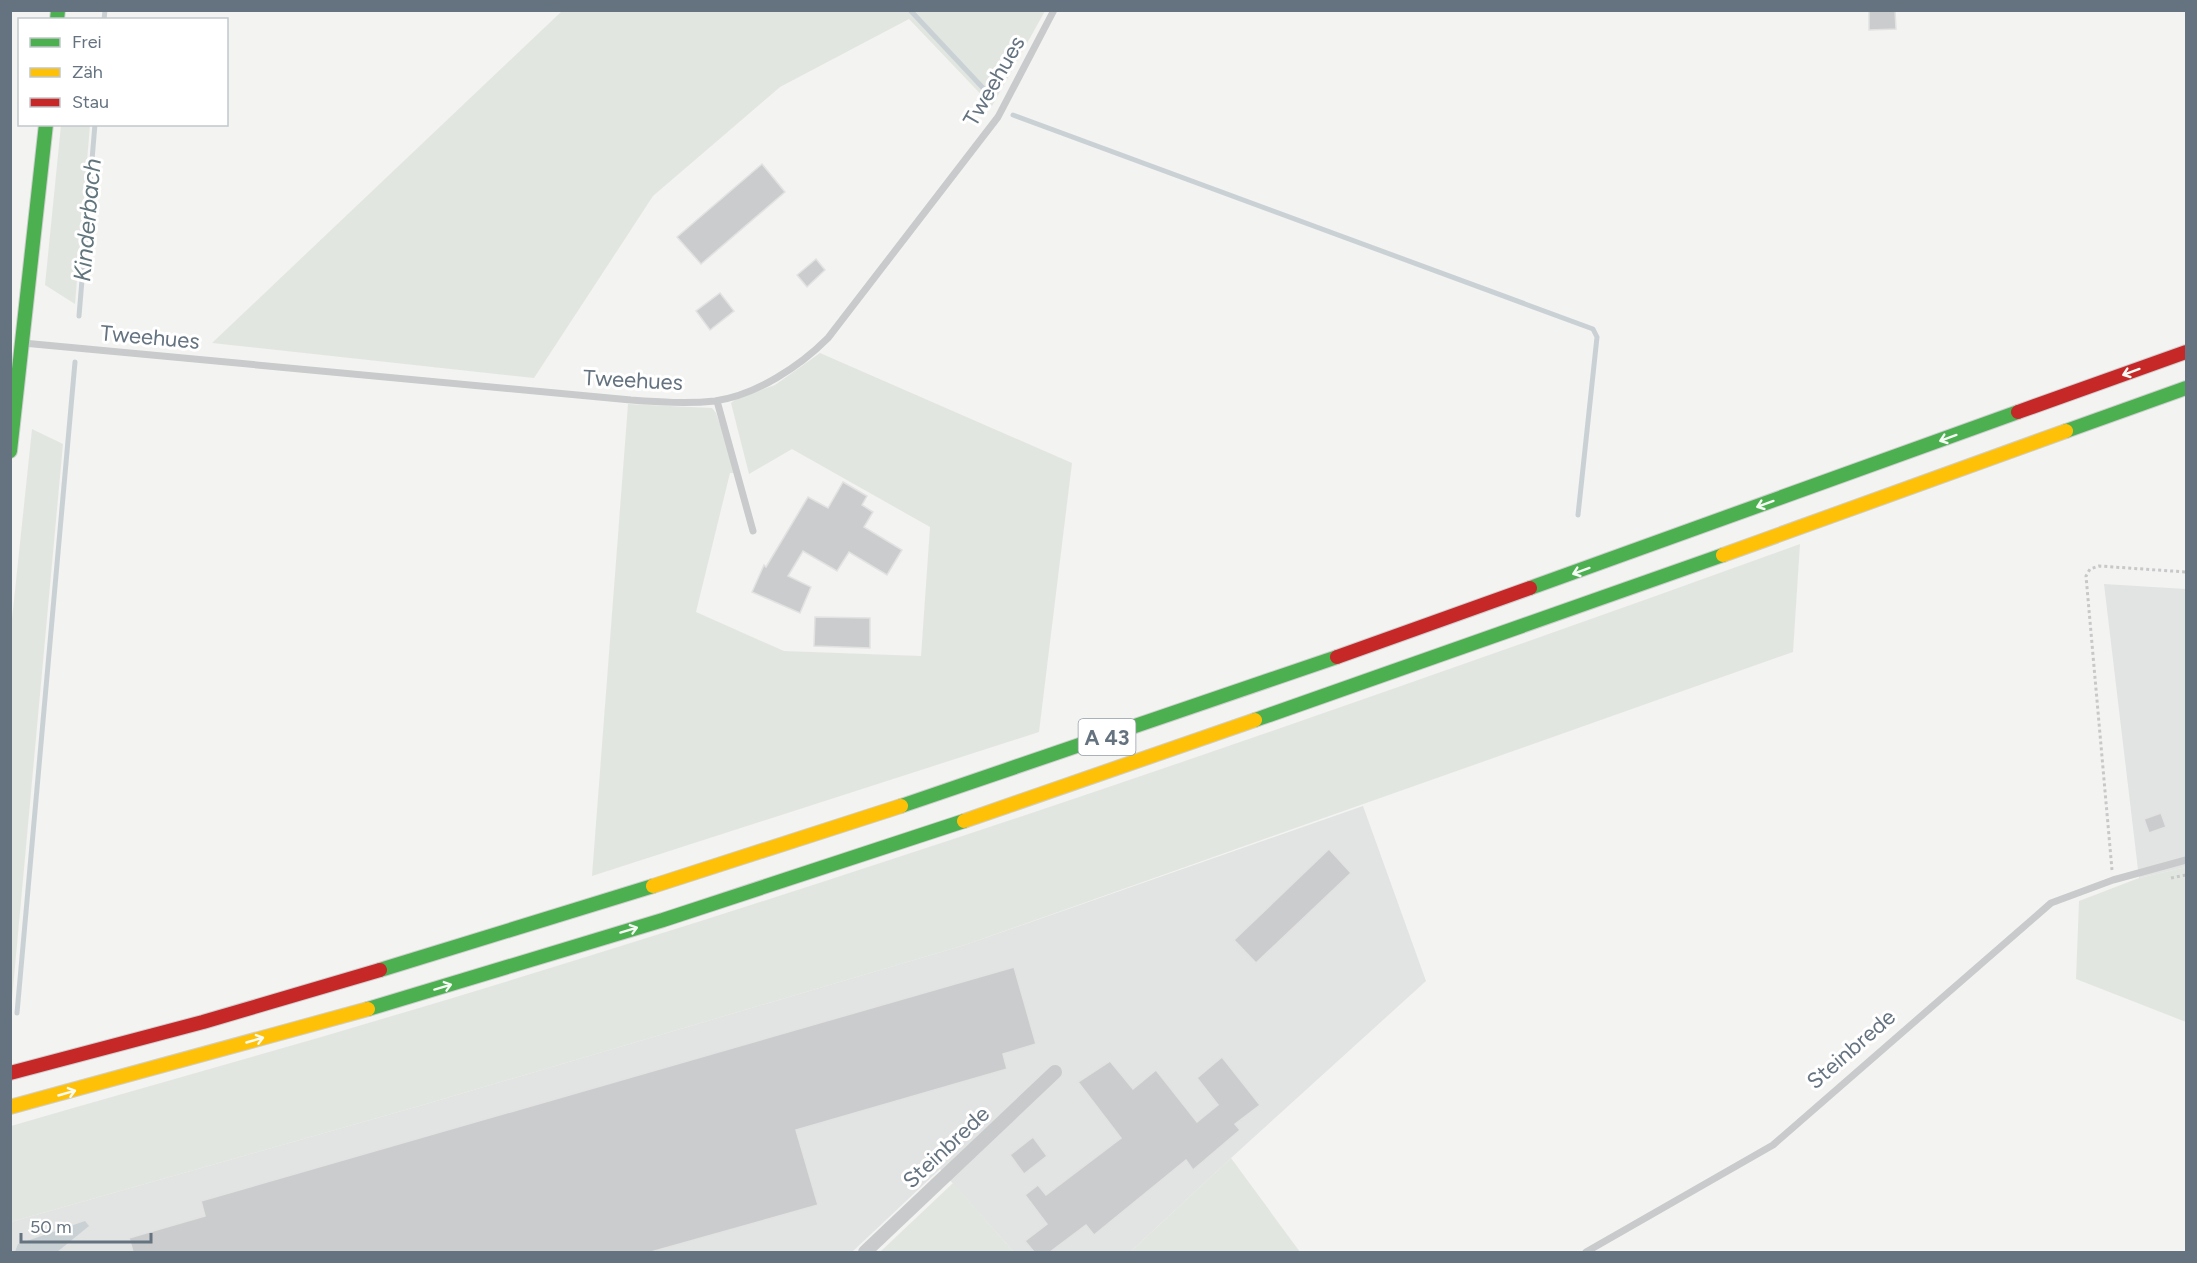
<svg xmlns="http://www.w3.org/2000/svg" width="2197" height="1263" viewBox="0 0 2197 1263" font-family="Figtree,sans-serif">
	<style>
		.built { fill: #e2e3e3 }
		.green { fill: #e2e6e0 }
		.water { fill: #cad1d5 }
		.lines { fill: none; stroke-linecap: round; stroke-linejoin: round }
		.stream { stroke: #cad1d5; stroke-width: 5 }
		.building { fill: #cbcccd; stroke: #e2e2e2; stroke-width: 1.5 }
		.fast-casing { stroke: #cfcfd0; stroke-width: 16 }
		.slow-casing { stroke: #cfcfd0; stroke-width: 16 }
		.jam-casing { stroke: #cfcfd0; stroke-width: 16 }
		.path { stroke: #c7c8c8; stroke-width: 3; stroke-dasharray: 3 3; stroke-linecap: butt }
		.lane { stroke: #c8cacb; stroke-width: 7 }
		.street { stroke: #c8cacb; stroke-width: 14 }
		.fast { stroke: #4caf50; stroke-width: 14 }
		.slow { stroke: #ffc107; stroke-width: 14 }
		.jam { stroke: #c62828; stroke-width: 14 }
		.oneway { stroke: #f6fbf6 }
		.labels { text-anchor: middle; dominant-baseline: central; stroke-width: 6; stroke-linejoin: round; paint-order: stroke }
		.shield { fill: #fff; stroke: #939da6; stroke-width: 1.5 }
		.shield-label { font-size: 21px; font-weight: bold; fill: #657380 }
		.street-label { font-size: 22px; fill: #657380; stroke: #fff }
		.water-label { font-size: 24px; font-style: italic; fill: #61757d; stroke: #fff }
	</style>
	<rect width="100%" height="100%" fill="#f3f3f2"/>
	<path class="built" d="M2104,584l82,5v278l-47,11z
		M1363,806l63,175 -195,177 -101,94h-116l-74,-83 -88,83h-841v-30l412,-117 542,-160z"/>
	<path class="green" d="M562,11h483l-53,95 -83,-87 -129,68 -127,109 -119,182 -322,-35z
		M61,125h29l-15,179 -30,-19z
		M820,353l252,110 -33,269 -447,144 36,-472 84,4 4,5 21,60h-7l-34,139 88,39 137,5 9,-129 -138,-78 -43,25 -18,-71 6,-5 38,-13z
		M32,429l31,15 -52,566 -1,-372z
		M1800,544l-7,108 -828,293 -542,160 -412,117v-96c127,-37 254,-72 381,-110 474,-141 943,-304 1408,-472z
		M2186,867v155l-110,-43 3,-78 60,-23z
		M1231,1158l69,94h-170z
		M953,1183l61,69h-134z"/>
	<path class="water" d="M85,1221l4,5 -32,26h-42l3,-8z"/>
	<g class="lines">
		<path class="stream" d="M910,10l73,78
			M104,20l1,-10
			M1013,115l580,214 4,8 -19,178
			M79,316l16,-192
			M17,1013l58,-651"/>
	</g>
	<path class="building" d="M1869,10h26l1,19 -27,1z
		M762,164l23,28 -84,72 -24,-27z
		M816,259l9,11 -18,17 -10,-12z
		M720,293l14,18 -24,19 -14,-19z
		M843,482l24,14 -5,9 11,7 -9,15 38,23 -15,25 -38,-23 -12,19 -34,-20 -15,25 23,11 -11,26 -48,-21 12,-27 2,2 42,-70 20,11z
		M815,617l55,1v30l-56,-2z
		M2161,813l5,14 -17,6 -5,-14z
		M1329,849l22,24 -95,90 -22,-23z
		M1014,967l22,77 -33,10 4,15 -211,61 22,75 -167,47h-518l-4,-14 76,-22 -4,-15z
		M1222,1057l38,48 -25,19 5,6 -47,40 -7,-10 -92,75 -8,-10 -36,27h-16l-9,-11 22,-17 -22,-29 13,-10 8,10 75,-57 -43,-56 32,-21 23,28 23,-19 41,52 21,-17 -21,-27z
		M1033,1137l14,19 -23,18 -14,-19z"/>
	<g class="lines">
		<defs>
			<path id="fast" d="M57,20l1,-10
				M2066,431l120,-43
				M10,451l36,-327
				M1530,588l488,-176
				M1255,720l468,-165
				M901,806l436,-149
				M380,970l273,-84
				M368,1009l295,-89 301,-99"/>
			<path id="slow" d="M1723,555l343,-124
				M964,821l291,-101
				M653,886l248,-80
				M10,1107l358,-98"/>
			<path id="jam" d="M2018,412l168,-60
				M1337,657l193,-69
				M10,1073l193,-51 177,-52"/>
		</defs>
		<use href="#fast" class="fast-casing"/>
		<use href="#slow" class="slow-casing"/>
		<use href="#jam" class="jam-casing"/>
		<path class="path" d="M2112,870l-26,-294 4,-7 9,-3 87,6
			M2171,878l15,-3"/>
		<path class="lane" d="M23,343l608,57c28,2 56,4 84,1 41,-6 84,-34 113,-63l170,-221 56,-107
			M717,401l36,130
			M1586,1252l187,-107 278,-242 62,-23 73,-20"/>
		<path class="street" d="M865,1252l190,-180"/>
		<use href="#fast" class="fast"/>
		<use href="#slow" class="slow"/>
		<use href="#jam" class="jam"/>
	</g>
	<defs><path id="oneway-shaft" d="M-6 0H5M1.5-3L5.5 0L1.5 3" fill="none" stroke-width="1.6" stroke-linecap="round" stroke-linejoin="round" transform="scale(1.5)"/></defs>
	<g class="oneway">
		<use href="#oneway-shaft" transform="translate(2131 372) rotate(160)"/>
		<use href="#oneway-shaft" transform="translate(1948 438) rotate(160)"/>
		<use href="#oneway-shaft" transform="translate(1765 504) rotate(160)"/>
		<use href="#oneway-shaft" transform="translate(1581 571) rotate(160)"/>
		<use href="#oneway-shaft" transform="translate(629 930) rotate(-17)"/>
		<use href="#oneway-shaft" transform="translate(443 987) rotate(-17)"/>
		<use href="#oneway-shaft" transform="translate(255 1040) rotate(-16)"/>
		<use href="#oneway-shaft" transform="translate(67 1093) rotate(-16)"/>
	</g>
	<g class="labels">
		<rect class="shield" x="1078.5" y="719" width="57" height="36" rx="4.5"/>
		<g class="shield-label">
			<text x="1107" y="737">A 43</text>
		</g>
		<g class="street-label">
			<text transform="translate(994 81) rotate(-60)">Tweehues</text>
			<text transform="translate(150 337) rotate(5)">Tweehues</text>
			<text transform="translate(633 380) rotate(3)">Tweehues</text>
			<text transform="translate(1851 1049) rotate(-41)">Steinbrede</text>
			<text transform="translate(946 1147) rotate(-43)">Steinbrede</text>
		</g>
		<g class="water-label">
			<text transform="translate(87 220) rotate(-85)">Kinderbach</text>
		</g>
	</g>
	<rect width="2197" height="1263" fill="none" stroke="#657380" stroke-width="24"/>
	<rect x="18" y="18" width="210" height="108" fill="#ffffff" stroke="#c1c7cc" stroke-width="1.5"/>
	<rect x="30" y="38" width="30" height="9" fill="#4caf50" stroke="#c1c7cc" stroke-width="1.5"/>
	<text x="72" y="48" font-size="18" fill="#657380">Frei</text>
	<rect x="30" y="68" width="30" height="9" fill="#ffc107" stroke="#c1c7cc" stroke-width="1.5"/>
	<text x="72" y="78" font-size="18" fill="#657380">Zäh</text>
	<rect x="30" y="98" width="30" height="9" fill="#c62828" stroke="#c1c7cc" stroke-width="1.5"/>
	<text x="72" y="108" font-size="18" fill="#657380">Stau</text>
	<path d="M21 1233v9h130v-9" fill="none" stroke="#657380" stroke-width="3"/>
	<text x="30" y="1233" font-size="18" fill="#657380" stroke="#ffffff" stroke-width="4.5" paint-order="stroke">50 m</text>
</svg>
